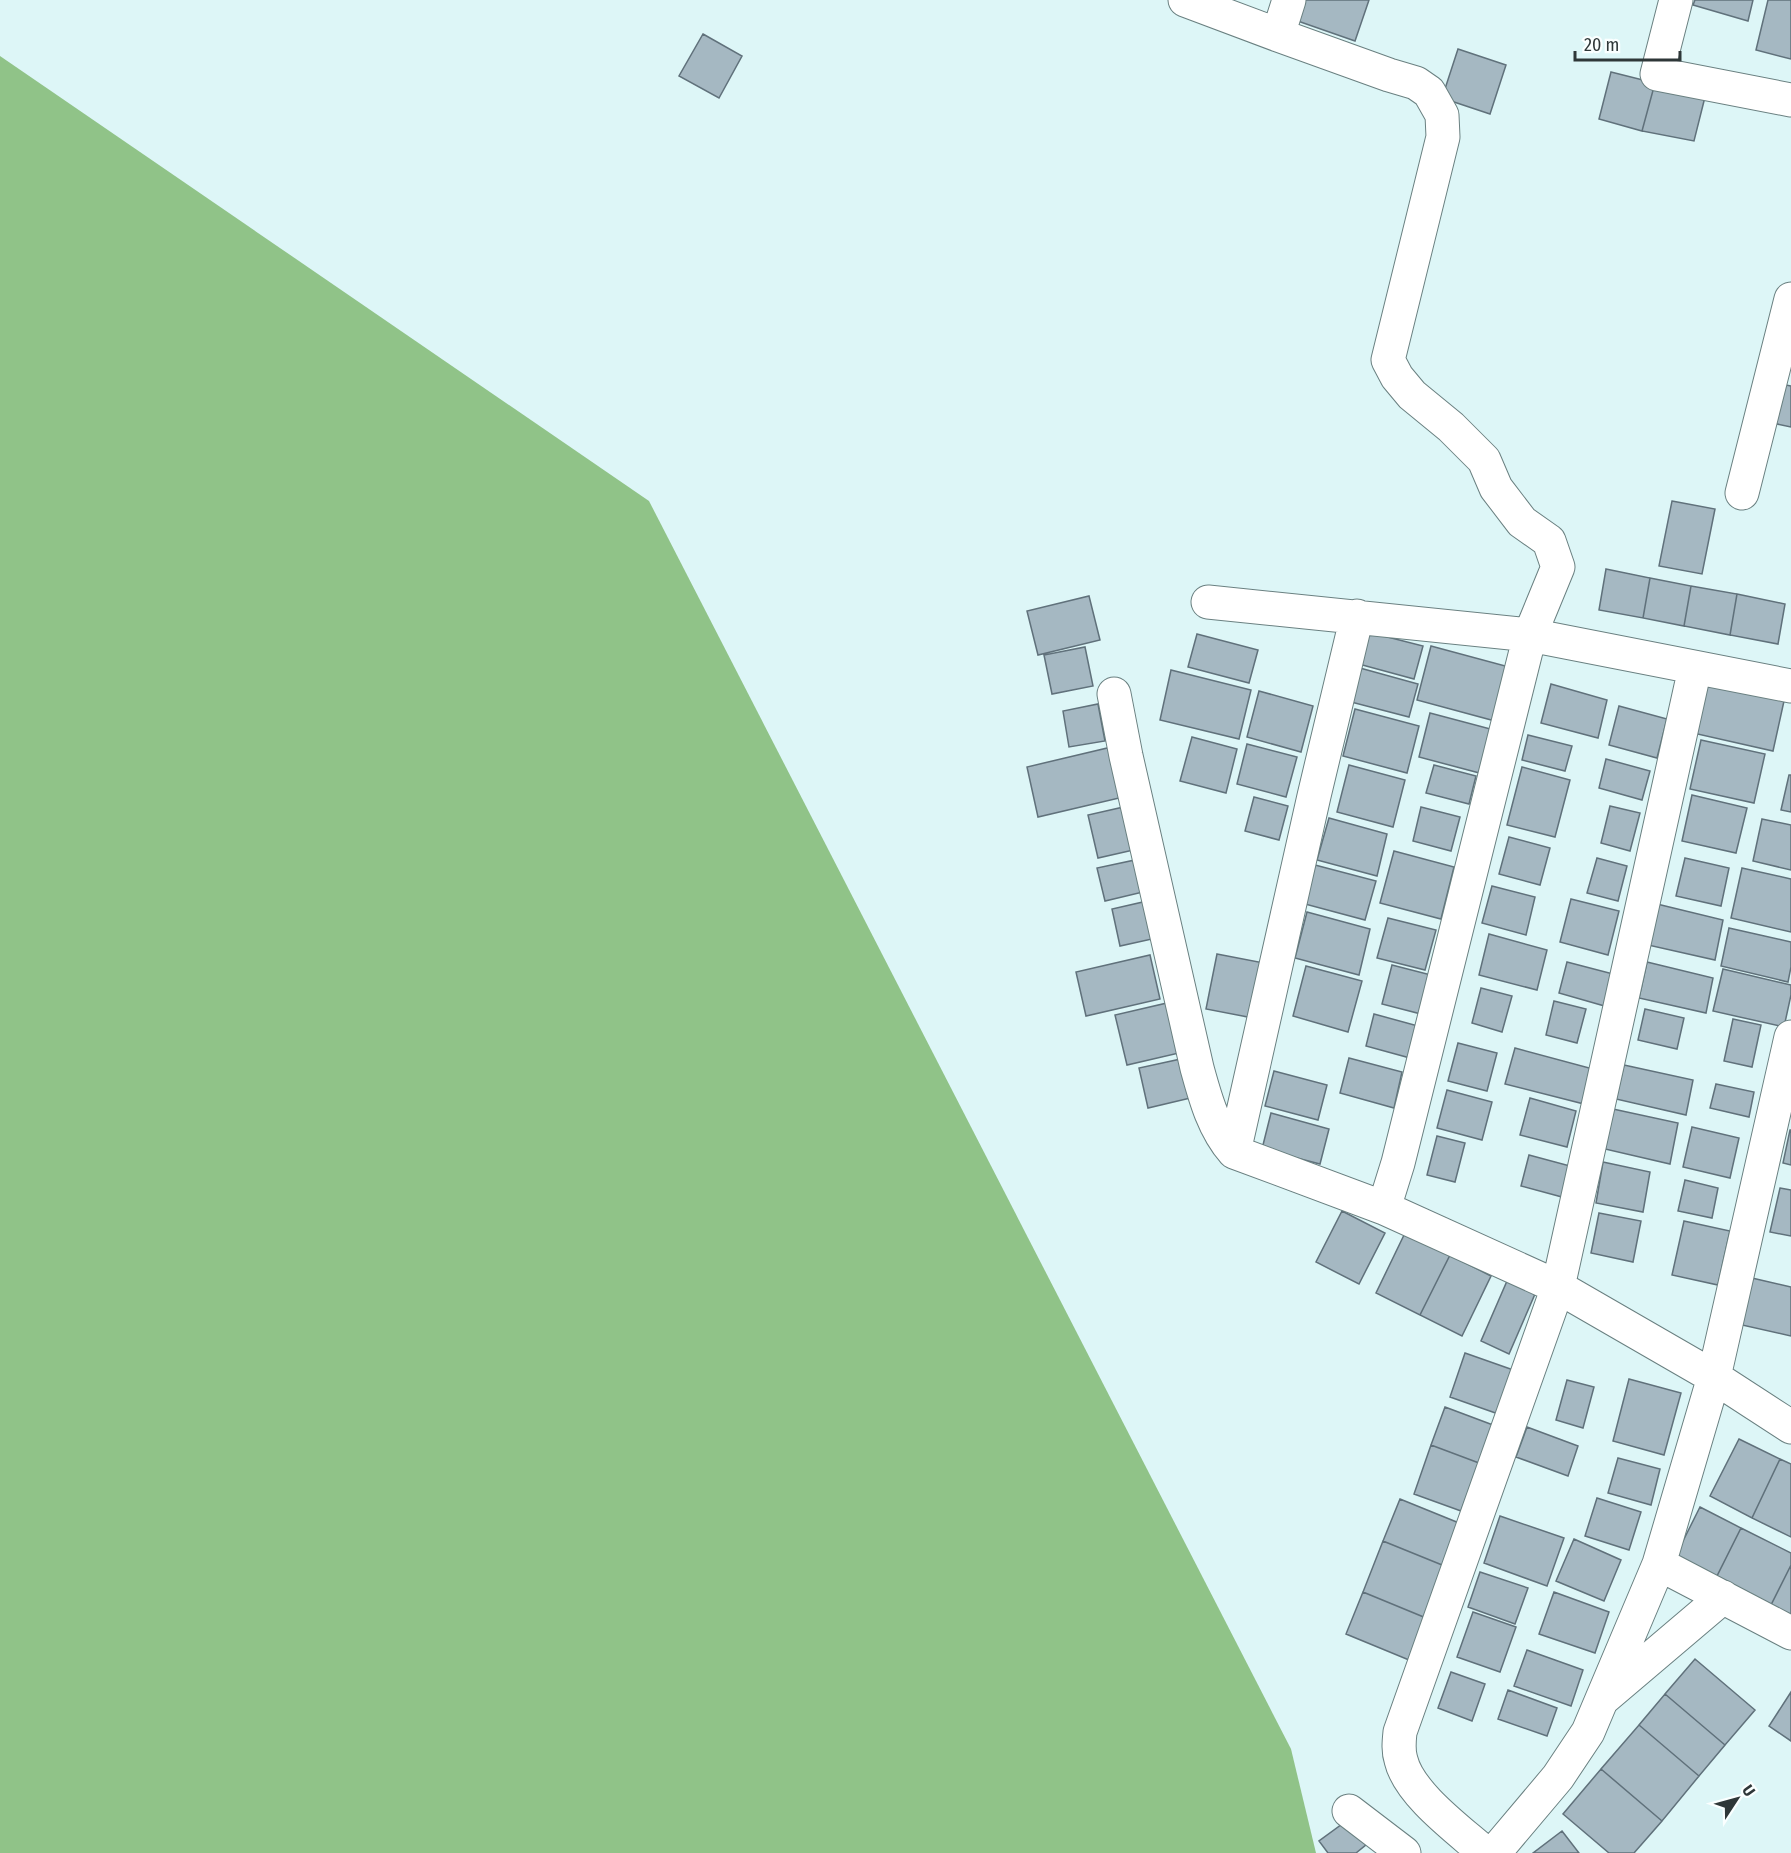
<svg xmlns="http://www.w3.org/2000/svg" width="1791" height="1853" viewBox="0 0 1791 1853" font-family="'Fira Sans Condensed',sans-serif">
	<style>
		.forest { fill: #90c388 }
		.building { fill: #a5b8c2; stroke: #60717b; stroke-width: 1.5 }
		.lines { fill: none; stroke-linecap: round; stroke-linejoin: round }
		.minor-casing { stroke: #6a8081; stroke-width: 35 }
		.minor { stroke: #fff; stroke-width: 33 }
	</style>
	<rect width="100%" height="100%" fill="#ddf6f7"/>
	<path class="forest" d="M0,56l649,445 642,1248 25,104h-1316z"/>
	<path class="building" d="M1299,0h70l-14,41 -63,-22z
		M1695,0h58l-5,21 -55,-16z
		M1768,0h23v59l-35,-9z
		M703,34l39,22 -23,42 -40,-22z
		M1458,49l48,16 -16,49 -48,-16z
		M1611,72l44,11 -13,48 -43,-12z
		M1655,83l51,10 -12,48 -52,-10z
		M1776,383l15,3v41l-23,-5z
		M1672,501l43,8 -13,65 -43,-8z
		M1606,569l44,9 -7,40 -44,-8z
		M1650,578l41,8 -7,40 -41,-8z
		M1691,586l46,8 -7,41 -46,-9z
		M1737,594l48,10 -7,40 -48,-9z
		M1089,596l11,44 -62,15 -11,-44z
		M1364,631l59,15 -9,33 -59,-16z
		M1197,634l61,16 -9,33 -61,-16z
		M1431,646l78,21 -14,54 -78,-21z
		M1085,647l8,39 -41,8 -8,-39z
		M1360,668l58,16 -9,33 -58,-15z
		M1171,670l80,20 -12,49 -79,-19z
		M1705,683l79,18 -11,50 -80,-18z
		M1551,684l56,16 -9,38 -57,-15z
		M1259,691l54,15 -12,46 -54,-15z
		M1098,704l7,37 -36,6 -6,-36z
		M1619,706l48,13 -10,39 -48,-13z
		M1355,709l64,17 -12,47 -64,-17z
		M1430,713l68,18 -11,44 -68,-18z
		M1528,735l44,11 -7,25 -43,-11z
		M1192,737l45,12 -11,44 -46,-12z
		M1701,740l64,14 -11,49 -64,-14z
		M1247,744l50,13 -11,40 -49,-13z
		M1120,745l12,50 -94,22 -11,-50z
		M1606,759l44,12 -8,29 -43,-12z
		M1349,765l56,15 -12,47 -56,-15z
		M1434,765l42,11 -7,28 -43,-11z
		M1522,767l48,13 -15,57 -48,-12z
		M1789,775h2v37l-10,-2z
		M1692,795l55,13 -11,45 -54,-12z
		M1254,797l34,9 -9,34 -34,-9z
		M1128,806l10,43 -40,9 -10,-43z
		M1610,806l30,7 -10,38 -29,-8z
		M1421,807l39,10 -9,34 -38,-10z
		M1329,818l58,16 -10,42 -60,-16z
		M1762,819l29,6v45l-38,-9z
		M1509,837l41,11 -10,37 -41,-11z
		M1394,851l60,16 -13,52 -61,-16z
		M1597,858l30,8 -9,35 -31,-8z
		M1685,858l44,10 -8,38 -45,-10z
		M1135,860l8,32 -38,9 -8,-33z
		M1315,865l61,16 -11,39 -60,-16z
		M1742,868l49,11v53l-60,-14z
		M1492,886l43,11 -9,38 -44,-12z
		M1571,899l48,12 -11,44 -48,-13z
		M1143,902l9,37 -32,7 -8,-37z
		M1657,904l66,16 -8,40 -67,-15z
		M1307,912l63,17 -11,46 -64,-17z
		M1388,918l48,12 -11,40 -48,-12z
		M1729,928l62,14v25l-3,15 -67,-16z
		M1489,934l58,16 -10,40 -58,-15z
		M1217,954l47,9 -11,55 -47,-9z
		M1150,955l10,44 -74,17 -10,-44z
		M1567,962l50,13 -9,32 -49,-14z
		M1647,962l66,16 -7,35 -67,-15z
		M1392,965l39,10 -10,39 -39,-10z
		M1306,966l56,15 -14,51 -55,-16z
		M1723,969l68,16v10l-7,32 -71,-16z
		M1481,988l31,8 -10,36 -30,-9z
		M1554,1001l32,8 -9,34 -31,-8z
		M1167,1003l12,50 -52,12 -12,-50z
		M1645,1009l39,9 -7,31 -39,-9z
		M1374,1014l44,12 -8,32 -44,-12z
		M1733,1019l28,6 -9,42 -28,-6z
		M1458,1043l39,10 -10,38 -39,-10z
		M1515,1048l78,21 -9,35 -79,-20z
		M1190,1057l9,39 -51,12 -9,-40z
		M1349,1058l53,14 -8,36 -54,-15z
		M1624,1065l69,15 -7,35 -70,-16z
		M1274,1071l53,14 -9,35 -53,-14z
		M1716,1084l38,8 -5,25 -39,-9z
		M1447,1090l45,12 -10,38 -45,-12z
		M1530,1098l46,13 -9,36 -47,-12z
		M1613,1109l65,14 -8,41 -65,-15z
		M1271,1113l58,16 -9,35 -58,-15z
		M1692,1127l47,11 -9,40 -47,-11z
		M1790,1130h1v35l-8,-2z
		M1437,1136l28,7 -10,39 -28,-7z
		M1529,1155l41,11 -8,31 -41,-11z
		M1603,1162l47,10 -7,40 -47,-9z
		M1685,1180l33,8 -6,30 -34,-7z
		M1780,1188l11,2v46l-21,-4z
		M1342,1211l43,22 -26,51 -43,-22z
		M1599,1213l42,8 -8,41 -42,-9z
		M1684,1221l46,10 -12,54 -46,-10z
		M1405,1233l45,22 -30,60 -44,-22z
		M1450,1255l41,21 -29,60 -42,-21z
		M1752,1278l39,9v49l-49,-11z
		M1507,1281l28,13 -26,60 -28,-13z
		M1465,1353l54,19 -15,44 -54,-19z
		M1629,1379l52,14 -17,62 -51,-14z
		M1567,1380l27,7 -11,41 -27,-8z
		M1445,1407l48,18 -14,38 -48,-18z
		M1527,1427l51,19 -10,30 -52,-19z
		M1739,1439l41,20 -28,59 -42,-22z
		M1431,1445l48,18 -18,48 -47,-17z
		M1618,1458l42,11 -9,36 -43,-12z
		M1780,1459l11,5v73l-39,-19z
		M1597,1498l44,14 -12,38 -44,-14z
		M1400,1499l64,26 -17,42 -64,-26z
		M1700,1507l41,21 -29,58 -41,-21z
		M1500,1516l64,22 -17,48 -63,-23z
		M1741,1528l50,25v12l-24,48 -55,-27z
		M1574,1539l47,21 -17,41 -48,-20z
		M1383,1541l64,26 -21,51 -63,-26z
		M1791,1565v60l-24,-12z
		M1480,1572l48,16 -13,36 -47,-17z
		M1363,1592l63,26 -17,42 -63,-26z
		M1554,1592l55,20 -14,41 -56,-19z
		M1473,1612l43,15 -16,45 -43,-15z
		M1527,1650l56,20 -12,36 -57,-20z
		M1695,1659l60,51 -30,35 -60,-51z
		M1451,1672l34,12 -13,37 -34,-13z
		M1508,1690l49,18 -10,28 -49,-17z
		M1791,1692v49l-22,-15z
		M1665,1694l60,51 -26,31 -60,-51z
		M1639,1725l60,51 -37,45 -61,-52z
		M1601,1769l61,52 -28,32h-25l-46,-39z
		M1349,1819l18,25 -11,9h-28l-9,-12z
		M1562,1831l17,22h-46z"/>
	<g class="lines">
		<defs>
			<path id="minor" d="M1185,0l93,35
				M1289,0l-11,35 111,40 27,8 13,9 13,23 1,22 -55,223 9,17 15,18 39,32 33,33 12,28 26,34 27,19 9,26 -28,68 -132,528 -14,45
				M1676,0l-19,74 134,26
				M1742,493l49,-194
				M1208,602l322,33 261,51
				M1114,694l12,62 71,312c8,29 16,60 37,84l150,56 174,79 156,90 77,50
				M1234,1152l80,-356 43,-180
				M1659,1564l132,69
				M1604,1698l119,-101
				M1349,1811l55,42
				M1485,1853c-26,-23 -76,-59 -84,-93 -3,-9 -2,-18 -1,-28l158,-445 137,-619
				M1494,1853l64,-76 30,-45 71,-168 55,-187 77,-340"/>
		</defs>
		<use href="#minor" class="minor-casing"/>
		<use href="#minor" class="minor"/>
	</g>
	<g transform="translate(1737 1799) rotate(54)" stroke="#faffff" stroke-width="4.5" paint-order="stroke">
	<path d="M0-4.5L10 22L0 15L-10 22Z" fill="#2e3738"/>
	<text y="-9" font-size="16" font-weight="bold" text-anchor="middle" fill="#2e3738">U</text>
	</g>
	<path d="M1575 51v9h105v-9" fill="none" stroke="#2e3738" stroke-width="3"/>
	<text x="1584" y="51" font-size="18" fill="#2e3738" stroke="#faffff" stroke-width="4.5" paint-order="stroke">20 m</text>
</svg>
